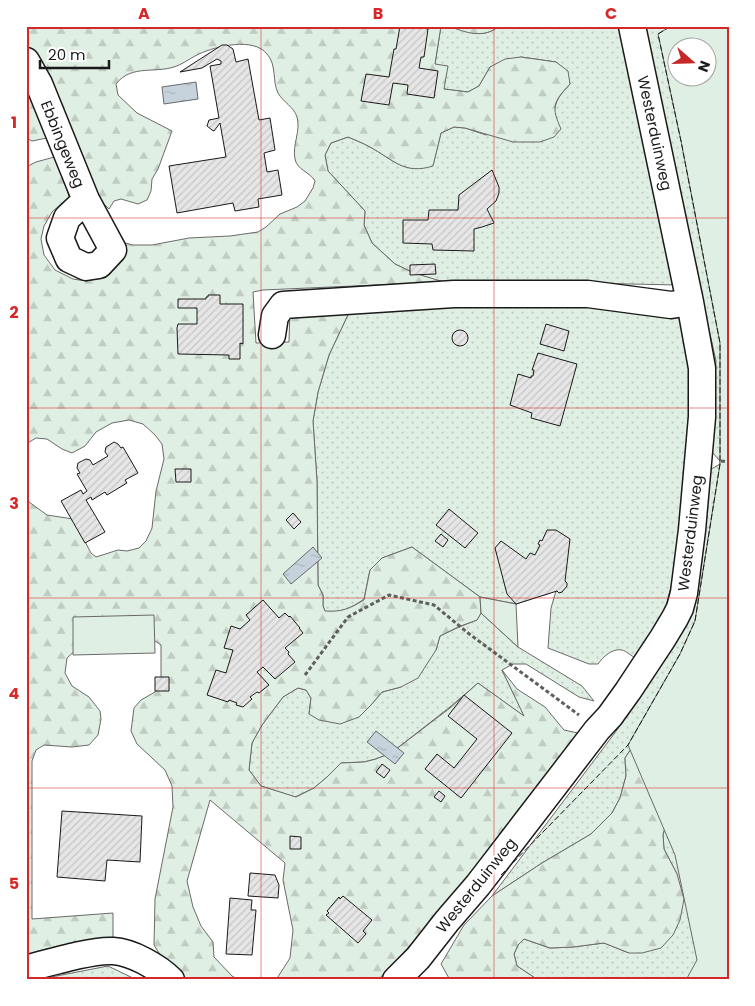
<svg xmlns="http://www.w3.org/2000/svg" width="755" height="1006" viewBox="0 0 755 1006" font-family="Poppins,sans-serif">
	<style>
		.grass { fill: url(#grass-dots); stroke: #6a6a6a; fill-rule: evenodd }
		.forest { fill: url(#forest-firs); stroke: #6a6a6a }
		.green { fill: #e0efe3; stroke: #6a6a6a; fill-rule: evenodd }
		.water { fill: url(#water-ripples); stroke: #6a6a6a }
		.building { fill: url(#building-hatch); stroke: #1a1a1a }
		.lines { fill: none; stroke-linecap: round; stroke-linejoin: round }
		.minor-casing { stroke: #1a1a1a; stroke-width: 29 }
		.path { stroke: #5f5f5f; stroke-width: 3; stroke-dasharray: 4 2.5; stroke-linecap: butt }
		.minor { stroke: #fff; stroke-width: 26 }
		.fence { stroke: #1a1a1a; stroke-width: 1; stroke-dasharray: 6 2.5; stroke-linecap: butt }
		.grid { fill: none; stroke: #d62828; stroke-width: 1; stroke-opacity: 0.55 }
		.labels { text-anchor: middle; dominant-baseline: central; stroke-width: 4; stroke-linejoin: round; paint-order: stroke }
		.street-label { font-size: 15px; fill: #1a1a1a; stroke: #fff }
		.neatline { fill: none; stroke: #d62828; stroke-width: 2 }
		.grid-label { font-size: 16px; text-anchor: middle; font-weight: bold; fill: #d62828 }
	</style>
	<defs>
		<pattern id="grass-dots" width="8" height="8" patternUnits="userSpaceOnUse" patternTransform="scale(1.25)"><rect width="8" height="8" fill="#e0efe3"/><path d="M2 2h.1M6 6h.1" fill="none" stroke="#c0ccc2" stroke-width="1.8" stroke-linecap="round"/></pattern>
		<pattern id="forest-firs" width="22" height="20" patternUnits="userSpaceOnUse" patternTransform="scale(1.25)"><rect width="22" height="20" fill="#e0efe3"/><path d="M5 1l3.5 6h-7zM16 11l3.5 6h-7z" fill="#c0ccc2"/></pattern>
		<pattern id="water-ripples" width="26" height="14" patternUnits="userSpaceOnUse" patternTransform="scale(1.25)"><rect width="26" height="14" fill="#c6d2dc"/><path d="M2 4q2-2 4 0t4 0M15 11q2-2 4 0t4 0" fill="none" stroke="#aab4bc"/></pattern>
		<pattern id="building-hatch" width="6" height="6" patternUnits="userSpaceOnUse" patternTransform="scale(1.25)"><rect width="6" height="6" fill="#e6e6e6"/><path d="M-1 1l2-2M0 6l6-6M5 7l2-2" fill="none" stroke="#c5c5c5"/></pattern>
	</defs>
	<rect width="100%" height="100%" fill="#fff"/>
	<path class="grass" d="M441,26c21,0 38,17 58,0h121l58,259 -144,-3 -74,6 -46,-15 -19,-9 -23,-21 -8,-18 1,-14 -37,-40 -3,-16 6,-12 17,-6c7,3 15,6 22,10 24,13 34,28 63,18l8,-32 13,-6 11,1 21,7 68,-20c1,-15 6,-20 16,-31l-3,-13 -11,-9 -35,-5 -31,10 -11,19 -11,6 -24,-3 -9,-25z
		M643,26h86v954h-191l-21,-14 -3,-12 4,-9 6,-6 26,9 23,-1 31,-4 25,10 48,-79 -13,-25 -1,-14 10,-40 -40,-49 -8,12 1,18 -6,22 -8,15 -21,21 -49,29 -50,33 125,-166 54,-81 37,-178 12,-7v-3l-8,-9 4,-91 -54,-241zM678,48h30v30h-30z
		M464,300l218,9 9,70 -1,71 -17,129 -12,46 -25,34c-4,-3 -10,-8 -14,-9 -10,-2 -19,7 -24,14h-9l-41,-16 3,-40 5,-17 -40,13 -36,-7 -68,-50 -30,11 -12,12 -6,29c-14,10 -22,13 -39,13l-2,-6v-11l-5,-10 -1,-104 -4,-60 5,-29 11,-37 24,-51z
		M481,613l37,34 64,39 12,15 -15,-4 -53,-33h-13l-11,6 23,47 -47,-34 -28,24 -59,46 -15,6 -12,3 -23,1 -14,14 -13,11 -19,9 -34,-11 -12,-16 3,-27 10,-18 21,-28 15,-9 8,2 5,8 -2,16 62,-9 11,-13 19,-5 35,-37 4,-14 19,-9 18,-7z
		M108,966l29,14h-98l2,-1z"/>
	<path class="forest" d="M26,26h415l-6,38 13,2 -4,23 24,3 11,-6 11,-19 15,-8 16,-2 35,5 12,9 2,13c-17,18 -19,23 -9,45l-7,8 -14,5h-27l-48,-14 -11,-1 -13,6 -8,33c-29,9 -39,-6 -63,-19 -7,-4 -15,-7 -22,-10l-17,6 -6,12 3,16 37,40 -1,14 8,18 23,21 19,9 30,9 -181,8 -10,2 3,51 33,-1 1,-35 63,-3 -24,51 -11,37 -5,29 4,60 1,104 5,10v11l2,5c17,1 24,-2 39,-11l6,-30 12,-12 30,-11 68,50 1,16 -4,7 -19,7 -18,9 -4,14 -18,28 -17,9 -19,5 -11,13 -12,12 -19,7 -21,-4 -10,-6 2,-16 -5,-8 -8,-2 -15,9 -21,28 -10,18 -3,27 12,16 35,11 18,-9 13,-11 14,-14 23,-1 12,-3 15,-6 59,-45 28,-25 46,33 -22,-46 15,19 28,18 19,23 23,5 -134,164 -75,81h-102l14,-22 3,-28 -10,-50 2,-17 -75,-63 -23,81 6,26 8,19 12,16 1,15 18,19 7,4h-53l-14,-14 -10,-8 -8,-13 1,-46 18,-92 -1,-21 -7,-16 -28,-26 -6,-13 3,-23 7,-8 14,-8 6,-13v-34l-9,-6 -72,7 -13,12 -2,15 7,13 17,11 11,14 1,8 -3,16 -9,10 -17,2 -28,-2 -8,5 -4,11v158l81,-6v27l-87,18v-461l3,5 18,13 26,4 18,34 5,4 22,-7 9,1 12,-3 7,-7 6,-13 4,-37 8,-32 -2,-15 -7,-9 -12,-11 -14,-4 -17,3 -16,9 -11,14 -13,7 -10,-4 -15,-10 -11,-1 -10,6v-277l10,-5 22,-6 11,41 -17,15 -8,14 -3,13 3,16 11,15 18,9 13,2 14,-3 10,-9 8,-28 15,4h19l37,-7 41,-2 28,-4 8,-5 14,-13 17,-7 8,-6 8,-13 2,-7c-5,-9 -18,-11 -20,-22 -3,-14 6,-28 2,-42 -3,-10 -14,-15 -19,-24 -6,-12 -1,-28 -11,-39 -13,-17 -51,-8 -68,0 -7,3 -13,8 -20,11 -21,10 -47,-2 -63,19l2,11 19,18 35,18 -14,38 -6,10 -1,12 -4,9 -9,4 -17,-5 -7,2 -5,8 -4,-4 -16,-7 -63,-149z
		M449,26h50c-15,13 -33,7 -50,0z
		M26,81l26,56 -20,4 -6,-3z
		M633,746l40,49 -10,40 1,14 13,25 7,25 -4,21 -7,15 -12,13 -19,5h-13l-25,-10 -31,4 -23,1 -26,-9 -6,6 -4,9 3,12 21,14h-88l-9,-16 23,-39 28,-29 50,-33 49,-29 21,-21 8,-15 6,-22 -1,-18z"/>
	<path class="green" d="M671,26h58v954h-43l11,-20 -22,-105 -47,-110 52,-91 15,-33 25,-157v-121l-39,-202 -23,-107zM678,48h30v30h-30z
		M480,597l36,7 2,43 -37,-34z
		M154,615l1,38 -82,2v-38z"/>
	<path class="water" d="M196,82l2,17 -34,5 -2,-17z
		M313,547l9,11 -31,26 -8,-10z
		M376,731l28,22 -9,11 -28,-22z"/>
	<path class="building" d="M400,26h10l18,3 -4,28h-3l-2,11 19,3 -4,27 -27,-4 1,-9 -15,-2 -4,22 -28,-4 5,-27 23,3 5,-28h2z
		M222,45h5l6,4 3,13 12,-3 11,61 11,-2 5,32 -11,3 3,19 11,-2 4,25 -24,4 1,8 -24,4 -2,-8 -56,10 -8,-47 57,-9 -6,-34 -6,8 -2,-1 -5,-4 2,-6 10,-2 -9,-52 11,-2v-3l-4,-2 -15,9 -22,4z
		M492,170l7,17v6l-3,8 -9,8 7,14 -12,4 -8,2v22l-41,-1 -1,-6 -29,-1v-23h25l1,-10h29l1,-15z
		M435,264l1,10 -26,1v-10z
		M208,295h12v9h23v40l-3,-1v16h-11v-4l-51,-1 -1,-26 1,-4h19v-16h-19v-9h28v-2h2z
		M546,324l23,7 -5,20 -24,-7z
		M452 338a8 8 0 1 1 16 0a8 8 0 1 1-16 0Z
		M538,353l39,11 -17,62 -29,-8 1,-5 -22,-8 8,-31 13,4v-2h2l1,-6h-2z
		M114,442l4,2 3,4 2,-1 15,26 -13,7 2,3 -20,12 -2,-3 -13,8 -1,-3 -5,3 19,32 -20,11 -24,-42 20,-11 2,4 4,-3 -10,-17 3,-1 -3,-5 1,-5 8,-4 4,1 3,5 15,-9 -3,-4 1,-5z
		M175,469h16v13h-15z
		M449,509l29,24 -13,15 -29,-23z
		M293,513l8,9 -7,7 -8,-9z
		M547,530h9l14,9 -5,42 2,2v3l-5,6 -3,1 -2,-2 -41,13 -9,-10 -12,-46 6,-7 25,18 4,-6 5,2 5,-10 -2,-1 2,-4 2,1z
		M441,534l7,6 -5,7 -8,-6z
		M263,600l16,18 6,-5 4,4 1,-1 10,12h-1l4,5 -18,15 4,4 -1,2 7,8 -20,17 -12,-12 -6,5 12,13 -10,8 -2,-1 -7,5 2,2 -9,8 -7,-2 1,-2 -8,-3 -1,2 -21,-7 9,-25 10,3 7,-23 -9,-2 7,-22 9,3 10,-9 -4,-5z
		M155,677h14v14h-14z
		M464,695l48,38 -51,65 -36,-29 12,-15 17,14 23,-29 -29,-23z
		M382,764l8,6 -6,8 -8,-6z
		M439,791l6,5 -4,6 -7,-5z
		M62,811l80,5 -2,46 -33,-2 -2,21 -48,-4z
		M290,836l11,1v12h-11z
		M250,873l25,2 4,10 -1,13 -30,-2z
		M343,896l29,24 -9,11 3,3 -8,9 -32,-28 3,-2 -2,-2 12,-14 1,2z
		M230,898l22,2 -1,10h5l-4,45 -26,-1z"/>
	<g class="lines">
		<defs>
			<path id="minor" d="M26,61l13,23 47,116
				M86,200l27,50 -14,15 -13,2 -17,-8 -9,-21 7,-20z
				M272,335l3,-19 8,-11 171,-11h134l83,11 19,-3
				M26,969c15,-5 30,-8 45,-12 14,-3 28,-7 42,-6 19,1 45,16 58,29
				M396,980l22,-22 29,-37 31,-36 119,-155 13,-14 18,-25 35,-53 12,-20 5,-10 4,-15 8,-63 10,-113v-49l-12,-66 -58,-276"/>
		</defs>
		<use href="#minor" class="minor-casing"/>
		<path class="path" d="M721,461l8,1
			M305,675l43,-58 41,-22 45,10 34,28 111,82"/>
		<use href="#minor" class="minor"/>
		<path class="fence" d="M501,875l127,-130 52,-91 15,-33 25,-157v-121l-39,-202 -23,-107 13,-8"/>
	</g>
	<path class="grid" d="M261,26v954M494,26v954M26,218h703M26,408h703M26,598h703M26,788h703"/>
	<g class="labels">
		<g class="street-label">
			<text transform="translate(655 133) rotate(78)">Westerduinweg</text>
			<text transform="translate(63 144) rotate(68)">Ebbingeweg</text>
			<text transform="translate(690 533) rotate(-83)">Westerduinweg</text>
			<text transform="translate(476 885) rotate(-51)">Westerduinweg</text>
		</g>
	</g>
	<rect width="755" height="1006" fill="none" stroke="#ffffff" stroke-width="55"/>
	<g transform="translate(692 62) rotate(110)"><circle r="24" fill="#ffffff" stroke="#a3a3a3"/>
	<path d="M0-4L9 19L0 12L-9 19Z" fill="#c62828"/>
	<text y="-8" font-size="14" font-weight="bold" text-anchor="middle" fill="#1a1a1a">N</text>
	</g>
	<path d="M40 60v8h69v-8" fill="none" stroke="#1a1a1a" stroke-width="2.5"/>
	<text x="48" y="60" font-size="15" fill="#1a1a1a" stroke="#ffffff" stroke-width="4" paint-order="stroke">20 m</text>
	<rect x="28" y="28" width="700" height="950" class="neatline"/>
	<g class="grid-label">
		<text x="144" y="19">A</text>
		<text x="378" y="19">B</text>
		<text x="611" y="19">C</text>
		<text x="14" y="128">1</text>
		<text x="14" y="318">2</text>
		<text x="14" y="509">3</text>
		<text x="14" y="699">4</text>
		<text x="14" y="889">5</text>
	</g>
</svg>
